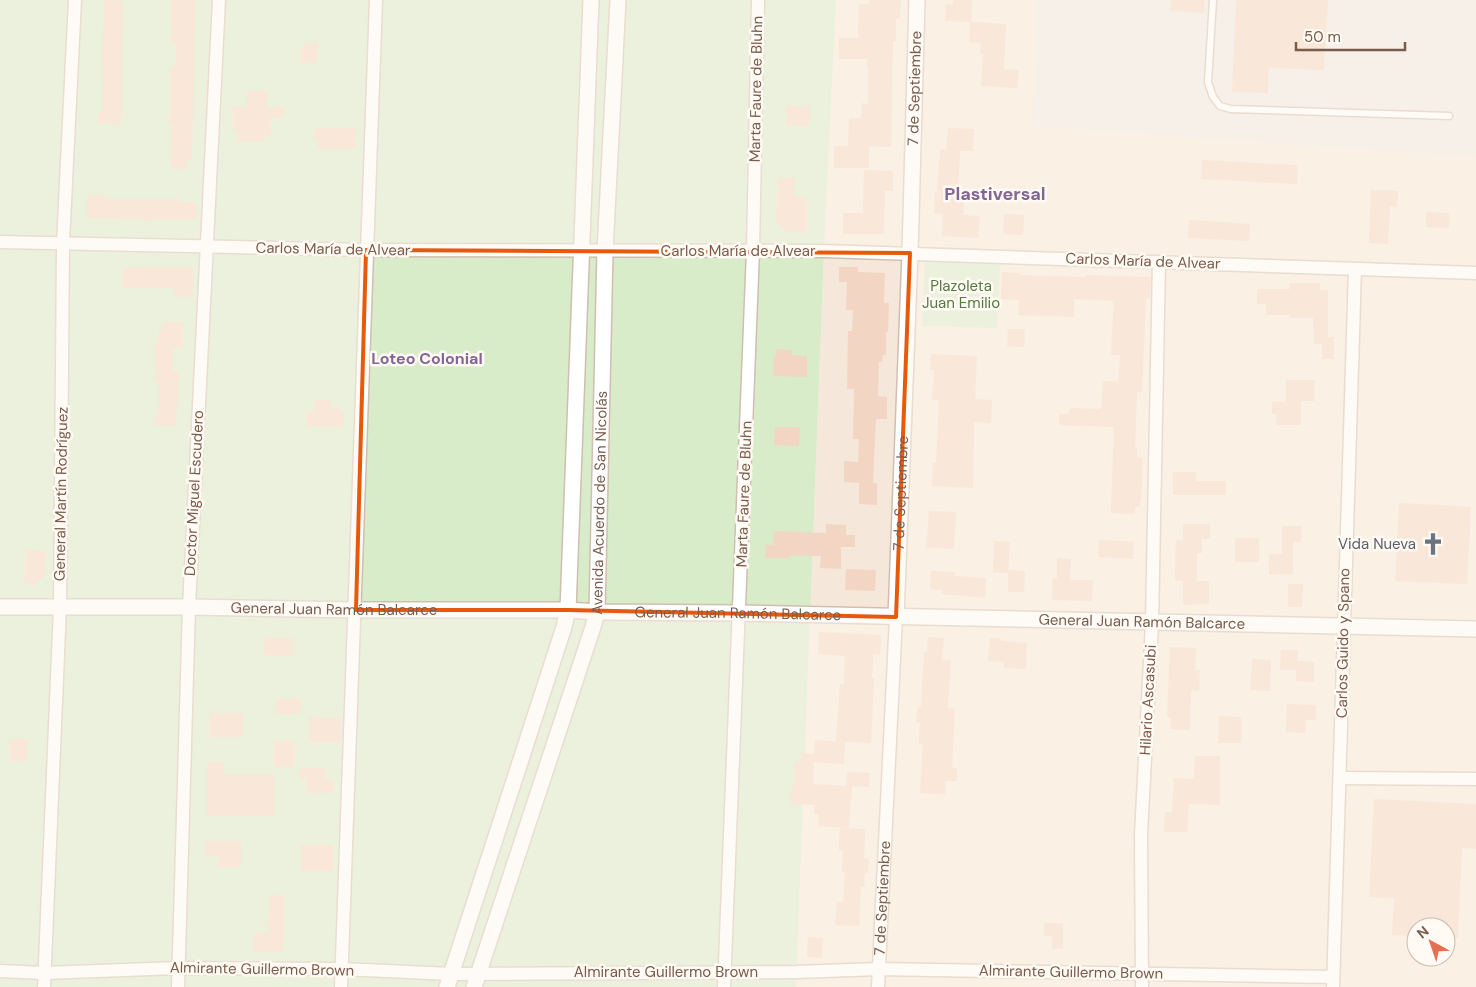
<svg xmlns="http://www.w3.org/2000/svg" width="1476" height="987" viewBox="0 0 1476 987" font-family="'DM Sans',sans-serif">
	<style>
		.residential { fill: #f5e8da; fill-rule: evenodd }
		.industrial { fill: #efe9e4 }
		.green { fill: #d8ecc9 }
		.building { fill: #f3d5c3 }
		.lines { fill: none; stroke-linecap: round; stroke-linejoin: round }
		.service-casing { stroke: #d1beb0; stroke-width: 9 }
		.minor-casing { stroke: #d1beb0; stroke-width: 15 }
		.tertiary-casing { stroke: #d1beb0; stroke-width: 18 }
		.service { stroke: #fff; stroke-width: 6 }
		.minor { stroke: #fff; stroke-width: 12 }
		.tertiary { stroke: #fff; stroke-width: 15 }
		.marked { fill: none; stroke: #e8590c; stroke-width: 4; stroke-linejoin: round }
		.labels { text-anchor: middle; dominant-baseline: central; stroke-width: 5; stroke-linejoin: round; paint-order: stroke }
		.street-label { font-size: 15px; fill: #7a5c4d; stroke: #fffaf3 }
		.park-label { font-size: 15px; fill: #537a41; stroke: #fffaf3 }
		.worship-label { font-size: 15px; fill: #5b616d; stroke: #fffaf3; text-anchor: end }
		.neighbourhood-label { font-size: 16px; font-weight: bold; fill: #846695; stroke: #fffaf3 }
		.quarter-label { font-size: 18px; font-weight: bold; fill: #846695; stroke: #fffaf3 }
	</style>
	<rect width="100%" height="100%" fill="#fdf6ec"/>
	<path class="residential" d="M836,0h201l-3,126 442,32v829h-680l28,-736zM1416,927h30v30h-30z"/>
	<path class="industrial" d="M1037,0h439v158l-443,-32z"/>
	<path class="green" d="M0,0h836l-12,251 -28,736h-796z
		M925,262l75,2 -3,64 -75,-2z"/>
	<path class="building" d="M104,0l19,1 -2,123 -23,-1v-11h4l1,-6v-29h-1z
		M171,0h24l-3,160h-5v9h-16l1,-45h-3l1,-57h5l1,-22 -5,-1z
		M869,0h32l-1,19h-4v22h-3l-2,106 -22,-1v22h-35v-22h14l1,-28h12l1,-15 6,1v-36h-1v-9h-28v-21h19l1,-34h10z
		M953,0h19l-1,22 -26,-1 1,-17 7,1z
		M1171,0h34l-1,13 -34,-2z
		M1236,0h92l-4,70 -55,-2 -1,25 -36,-1z
		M970,22l36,2 -2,45 15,1 -2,18 -36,-2 2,-32h-3l1,-11 -12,-1z
		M304,43h14v20h-18v-14h4z
		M247,91h20v16h17v11h-13v18l-7,-1v7h-27v-11h-4v-25l14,1z
		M786,106l24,1 -1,19 -23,-1z
		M314,128h42l-1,21h-38l1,-9h-5z
		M948,128l26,1 -1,22h-13l-2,43h6l-1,21 17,1 -2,22 -36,-2 1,-22 -9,-1 1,-21 2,1 3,-44 6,1z
		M1202,160l96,5 -1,19 -96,-5z
		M864,170l29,1v20h-8l-1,43h-41v-21h20z
		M778,178h17l-1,18 13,1 -1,36 -20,-1 -10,-10z
		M1371,190l27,1 -1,16 -7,-1 -2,38 -19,-1z
		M87,196h19v3h74v3h16v17h-42v2h-11v-2l-56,-1z
		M1426,212l24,1 -1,15 -23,-1z
		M1004,214l20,1 -1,20 -20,-1z
		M1189,220l61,4 -1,17 -61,-3z
		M156,267h37v30h-19v-9h-52l1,-20z
		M839,267h19v5l27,1 -1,30h5l-1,29h-2v23h-3l-1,7h-3l-1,34 9,1v22h-11l-3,64h4v22l-18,-1v-21l-15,-1v-21l14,1 1,-23h-6l1,-50h-7l1,-58h4l1,-21h-7l1,-28h-8z
		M1002,272l18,1v2l66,2v-2l65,2 -1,22 -4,-1 -4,94h-5l-2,57h2v8l6,1 -2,42 -2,7h-4v7l-24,-1 3,-86 -55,-2v-11h10l1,-6 31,1 2,-28 15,1 2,-27h-9l3,-54 -40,-2v18l-56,-2 1,-15 -18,-1z
		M1289,283h31v7h8v47h6v22h-12v-15h-8l-1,-26h-24v-3h-23v-11h-9v-15h33z
		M163,322h20v26h-10l-1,23h7l-3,55h-20v-16h3v-28h-4l1,-44h3v-9h4z
		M1008,329h17l-1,18 -17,-1z
		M776,349l16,1v5l15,1v21l-34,-1 1,-21h2z
		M931,354l46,2 -2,43 17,1 -1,23 -17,-1 -1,66 -41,-2 1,-23h3l3,-63h-7l2,-30h-4z
		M1286,380h29l-1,21h-13v24h-25v-11h-4v-13l14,1z
		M314,400h17v8h9v4l4,1v14l-38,-1 1,-15 7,1z
		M775,427h25l-1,19 -25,-1z
		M1173,472h23v9h30v14h-53z
		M1399,503l72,4 -4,77 -72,-3z
		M929,511l27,1 -2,37 -28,-1z
		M826,524l20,1v10h9v12h-14v22l-21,-1 1,-12h-31v2h-25l1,-14 7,1 1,-14 52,2z
		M1183,524h27v15h-8v14h-5v28h12v23l-26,1v-24h-8l1,-41h7z
		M1282,526h20l-1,16h-8v32l-24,1v-21h13z
		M1235,538h24v24h-24z
		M1099,540l35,2 -1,17 -35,-2z
		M994,541l16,1 -2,28 17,1 -1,21h-16v-19h-15z
		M26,550l20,1 -2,25 -9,9 -11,-1z
		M1057,558l14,1 -1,21h23l-1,21 -40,-1 1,-22h4z
		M846,569l30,1 -1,21 -30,-1z
		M931,571l24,1v4l31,2 -1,20 -43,-4v-4l-12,-1z
		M1288,584h15l-1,23h-14z
		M819,632l62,3 -1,20 -7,-1 -1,24h2l-3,65 -35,-2 4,-57h4l1,-28 -27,-2z
		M264,637l28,1v18l-28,-1z
		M928,637l16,1 -2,22h9l-3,48 7,1 -3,59h5v13h-11l-1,13 -25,-1 3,-49h-4l1,-21h-4l2,-16h3l3,-55h3z
		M990,638l11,1v2l26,2 -1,26 -22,-1v-6l-16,-1z
		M1170,647l26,1 -1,22h5l-1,21 -8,-1 -1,40 -20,-1 1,-12h-4z
		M1281,650h17l-1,20h-17z
		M1252,659l19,1 -1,31 -20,-1z
		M1297,661l17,1v20l-18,-1z
		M276,699h25l-1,15h-24z
		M1287,704l29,1v15h-10l-1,13 -19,-1z
		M209,713h34l-1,24h-33z
		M1219,716l23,1 -1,26h-23z
		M309,717l32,1v25l-32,-1z
		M9,739h18v22h-18z
		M815,740l30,2 -1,22 -30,-2 -1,22 33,2 1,-14 23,1 -1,14 -17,-1 -3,42 -31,-2 1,-12h-5v-9l-24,-1 1,-14h2l1,-28h7l1,-9 12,1z
		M274,741h21l-1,26h-21z
		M1195,756h25v49l-31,-1 -2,28h-23l1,-20h7l2,-34 20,1z
		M207,762h17v12h50v42h-67z
		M300,768h25v11l9,1v13h-28v-14h-6z
		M1374,799l102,5v45l-14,-1 -4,90h-12v-11h-30v9l-24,-1 2,-37 -25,-1z
		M840,828l25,1 -1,29 5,1 -1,15 -3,-1 -1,14h-3l-2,39 -24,-1 2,-23h6l2,-30h-3l1,-21 -4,-1z
		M205,841h36v26h-24l1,-11h-13z
		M301,845h32v26h-32z
		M269,895h14v57h-30l1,-19h14z
		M1044,923h19v26h-11v-13h-8z
		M808,937l15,1 -1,20 -15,-1z"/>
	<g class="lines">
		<defs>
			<path id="service" d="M1213,0l-5,82 5,15 7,9 11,3 218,7"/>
			<g id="minor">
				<path d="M0,242l366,8 458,1 652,22"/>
				<path d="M1340,778l136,1"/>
				<path d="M0,971l44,2 134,-5 164,1 110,5 344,-2 83,-3 454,8"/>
				<path d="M44,987l16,-380 3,-364 12,-243"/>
				<path d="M178,987l11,-380 30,-607"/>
				<path d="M341,987l35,-987"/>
				<path d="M724,987l29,-737 5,-250"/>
				<path id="s1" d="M878,987l18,-370"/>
				<path d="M1142,987l-1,-152 11,-212 7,-361"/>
				<path d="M1333,987l22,-718"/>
			</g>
			<g id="tertiary">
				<path id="s2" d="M0,607h189l167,3h212l29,2 142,1 737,16"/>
				<path id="s3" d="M896,617l14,-364 7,-253"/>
				<path d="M447,987l117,-360 4,-17 23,-610"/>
				<path id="s4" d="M474,987l119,-360 4,-15 8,-361 13,-251"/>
			</g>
		</defs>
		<use href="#service" class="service-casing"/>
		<use href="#minor" class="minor-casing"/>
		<use href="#tertiary" class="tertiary-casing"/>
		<use href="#service" class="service"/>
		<use href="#minor" class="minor"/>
		<use href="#tertiary" class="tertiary"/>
	</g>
	<path d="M0 0H1476V987H0ZM366,250l544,3 -14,364 -328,-7h-212z" fill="#fdf6ec" fill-opacity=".55" fill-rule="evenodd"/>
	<path class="marked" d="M366,250l544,3 -14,364 -328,-7h-212z"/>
	<defs>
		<symbol id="church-bare" viewBox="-9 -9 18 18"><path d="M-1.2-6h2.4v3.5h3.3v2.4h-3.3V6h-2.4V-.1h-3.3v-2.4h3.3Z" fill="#6b7280" stroke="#fffaf3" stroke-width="2.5" paint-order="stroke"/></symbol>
	</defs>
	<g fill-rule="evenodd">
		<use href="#church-bare" x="1417" y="528" width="32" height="32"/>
	</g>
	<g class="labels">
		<g class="street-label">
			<text transform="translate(756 89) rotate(-89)">Marta Faure de Bluhn</text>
			<text stroke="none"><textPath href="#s3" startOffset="529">7 de Septiembre</textPath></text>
			<text transform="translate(333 249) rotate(1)">Carlos María de Alvear</text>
			<text x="738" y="251">Carlos María de Alvear</text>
			<text transform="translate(1143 261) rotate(2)">Carlos María de Alvear</text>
			<text transform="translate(194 493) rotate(-87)">Doctor Miguel Escudero</text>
			<text transform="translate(61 494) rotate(-89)">General Martín Rodríguez</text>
			<text transform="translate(744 494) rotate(-88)">Marta Faure de Bluhn</text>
			<text stroke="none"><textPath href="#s3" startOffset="124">7 de Septiembre</textPath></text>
			<text stroke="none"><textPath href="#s4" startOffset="504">Avenida Acuerdo de San Nicolás</textPath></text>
			<text stroke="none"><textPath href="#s2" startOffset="334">General Juan Ramón Balcarce</textPath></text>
			<text stroke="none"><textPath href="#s2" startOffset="738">General Juan Ramón Balcarce</textPath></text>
			<text stroke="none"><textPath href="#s2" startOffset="1142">General Juan Ramón Balcarce</textPath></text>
			<text transform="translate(1343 643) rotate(-89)">Carlos Guido y Spano</text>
			<text transform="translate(1148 700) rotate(-87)">Hilario Ascasubi</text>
			<text stroke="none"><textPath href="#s1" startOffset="89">7 de Septiembre</textPath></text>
			<text transform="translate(262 969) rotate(1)">Almirante Guillermo Brown</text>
			<text x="666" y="972">Almirante Guillermo Brown</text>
			<text transform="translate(1071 972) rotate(1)">Almirante Guillermo Brown</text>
		</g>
		<g class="park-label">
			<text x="961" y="286">Plazoleta<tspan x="961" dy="17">Juan Emilio</tspan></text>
		</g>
		<g class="worship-label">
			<text x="1416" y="544">Vida Nueva</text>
		</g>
		<g class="neighbourhood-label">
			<text x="427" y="358">Loteo Colonial</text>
		</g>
		<g class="quarter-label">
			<text x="995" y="194">Plastiversal</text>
		</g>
	</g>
	<g transform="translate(1431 942) rotate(320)"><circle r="24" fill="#fffaf3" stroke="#cabbb1"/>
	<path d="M0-4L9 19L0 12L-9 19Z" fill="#e76f51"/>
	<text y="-8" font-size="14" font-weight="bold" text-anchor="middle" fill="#7a5c4d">N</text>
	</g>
	<path d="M1296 42v8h109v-8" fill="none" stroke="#7a5c4d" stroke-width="2.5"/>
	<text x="1304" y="42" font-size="15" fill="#7a5c4d" stroke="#fffaf3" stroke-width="4" paint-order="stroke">50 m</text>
</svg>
